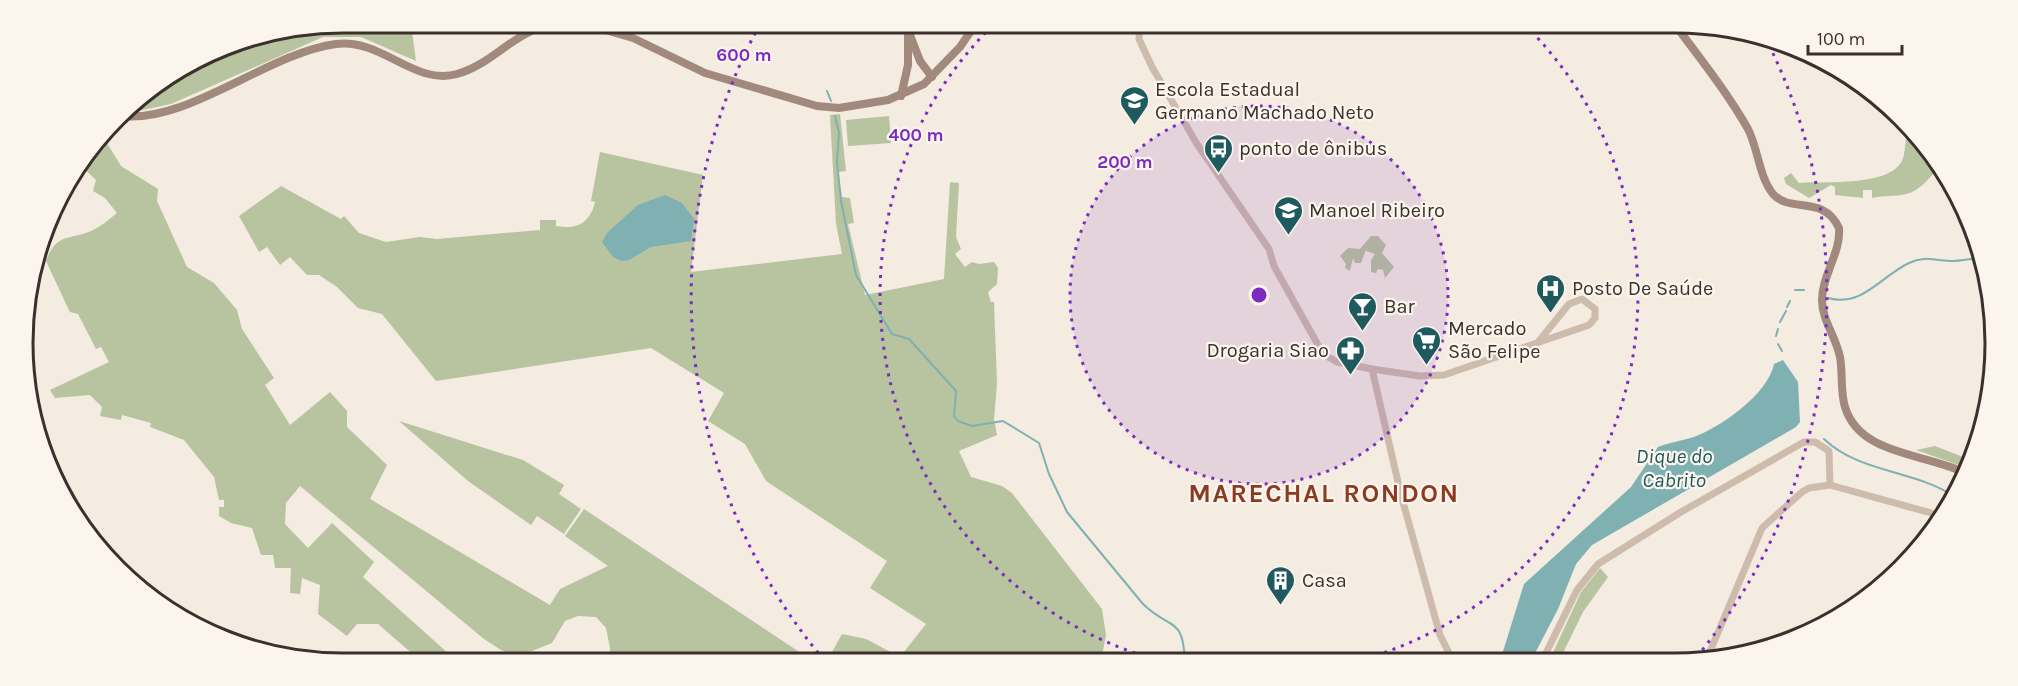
<svg xmlns="http://www.w3.org/2000/svg" width="2018" height="686" viewBox="0 0 2018 686" font-family="Karla,sans-serif">
	<style>
		.green { fill: #b8c4a0 }
		.water { fill: #7fb0b2 }
		.lines { fill: none; stroke-linecap: round; stroke-linejoin: round }
		.stream { stroke: #7fb0b2; stroke-width: 2 }
		.tertiary { stroke: #cdbbac; stroke-width: 7 }
		.secondary { stroke: #a18a7d; stroke-width: 8 }
		.ring { fill: none; stroke: #7b2cbf; stroke-width: 3; stroke-dasharray: 3 6 }
		.labels { text-anchor: middle; dominant-baseline: central; stroke-width: 4.5; stroke-linejoin: round; paint-order: stroke }
		.poi-label { font-size: 20px; fill: #3b302b; stroke: #fbf5ee; text-anchor: start }
		.water-label { font-size: 21px; font-style: italic; fill: #1f5a5e; stroke: #fbf5ee }
		.district-label { font-size: 26px; font-weight: bold; letter-spacing: 1.5px; fill: #8c3b22; stroke: #fbf5ee }
		.rim { fill: none; stroke: #3b302b; stroke-width: 3 }
		.centre { fill: #7b2cbf; stroke: #fbf5ee; stroke-width: 3 }
		.ring-label { font-size: 18px; text-anchor: middle; font-weight: bold; fill: #7b2cbf; stroke: #fbf5ee; stroke-width: 4.5; stroke-linejoin: round; paint-order: stroke }
	</style>
	<rect width="100%" height="100%" fill="#f4ebe1"/>
	<path class="green" d="M343,23h68l5,38 -55,-24h-38l-152,67 -33,7 -13,-1 6,-8 90,-55z
		M840,114l6,57 -8,1 4,25 8,1 4,25 -6,1 17,71 79,-16 6,-97 9,1 -3,54 5,12 -6,5 10,13 7,-5 7,2 15,-2 4,6 -1,16 -9,8 3,10h3l3,82 -3,35 3,16 -38,16 12,26 31,9 10,7 90,116 4,26 -3,16 -7,11h-260l-4,-10 10,-18 24,5 34,18 26,-33 -56,-36 17,-27 -121,-80 -21,-37 -37,-23 16,-28 -73,-45 -215,33 -54,-67 -24,-6 -21,-21 -18,-12h-12l-17,-18 -10,8 -13,-18 -8,5 -20,-36 42,-30 60,33 3,-3 15,17 27,9 34,-5 17,2 103,-9v-10h16v6c21,4 34,-3 39,-24l-4,-1 9,-49 103,23 -12,97 151,-18 -6,-30 -6,-109z
		M889,116l2,27 -43,3 -2,-26z
		M1910,135l29,33c-10,10 -19,23 -33,26 -11,3 -22,1 -34,4v-8h-9v8l-28,-3v-8l-4,-2 -22,13 -23,-14 -2,-6 7,-5 8,10c26,-2 89,4 103,-22 3,-7 3,-16 4,-23z
		M104,138l17,28 37,23 -1,12 30,66 27,16 23,27 5,19 32,49 -9,7 25,40 40,-33 17,19v16l40,38 -17,34 180,106 10,-16 48,-23 -43,-30 19,-27 232,154h-207l1,-15 -4,-20 -10,-11 -18,-1 -13,5 -13,22 -35,14 -16,-7 -17,-11 -184,-153 -14,17 -1,21 23,24 24,-25 42,39 -11,15 96,86h-36l-45,-39h-21l-10,12 -29,-22 2,-29 -18,-7 -2,16 -10,-1 1,-25h-16l-2,-13h-12l-9,-27 -21,-5 -12,-7v-9h5v-7h-5l-5,-23 -30,-37 -34,-13 1,-4 -29,-8 -1,5 -21,-4 2,-9 -12,-12 -35,3 -5,-8 59,-28 -8,-15 -5,2 -18,-35 -8,-2 -3,-6 -21,-45c11,-30 25,-20 47,-31 9,-4 16,-11 24,-17l-12,-15 -12,-7 3,-11 -14,-13z
		M1371,236h7l8,9 -4,8 12,14 -9,11 -2,-8 -5,-1 -2,4 -5,-1v-12l4,-6 -9,-3 1,-4 -6,16h-6l-2,-5 -3,13 -5,-3 1,-4 -6,-8 8,-8 12,1z
		M399,421l124,39 41,25 -5,9 22,15 -17,25 -27,-18 -6,9 -63,-44z
		M1935,446l36,14 -4,8 -51,-18z
		M1600,568l8,9 -25,35 -24,49h-10l32,-69z"/>
	<path class="water" d="M665,195l17,8 12,16 -3,22 -40,6 -22,13 -7,1 -9,-4 -11,-15 5,-9 31,-28z
		M1783,360l15,22 2,40 -4,5 -204,118 -16,19 -18,45 -27,52h-31l24,-77 107,-97 27,-40c12,-5 24,-6 36,-10 27,-10 74,-43 80,-73z"/>
	<g class="lines">
		<path class="stream" d="M827,91l4,10
			M835,116l4,17 -2,29 4,39 15,74 36,59 17,5 47,52 -2,25 4,5 14,5 31,-5 36,22 10,31 18,38 76,92c28,27 40,11 42,58
			M1795,290h9
			M1828,298c34,10 53,-22 81,-35 16,-8 26,-2 41,-2 10,0 19,-2 28,-3
			M1787,307l3,-6
			M1780,322l6,-11
			M1776,336l2,-7
			M1778,344l4,7
			M1824,439c35,34 92,31 131,58"/>
		<path class="tertiary" d="M1140,22l-1,17 13,28 45,77 72,105 5,17 49,88 14,8 35,7 48,7 24,-1 145,-50 6,-7v-9l-13,-10 -13,5 -30,37
			M1372,369l29,126 39,140 13,26
			M1542,661l35,-71 21,-26 83,-52 123,-70h11l14,9 1,34
			M1706,661l56,-133 40,-36 7,-4 21,-3 112,31"/>
		<path class="secondary" d="M578,22l55,16 72,35 112,33 22,2 49,-8 36,-16 36,-37 17,-25
			M905,22l15,39 12,16
			M1673,22c26,35 54,70 75,107 10,19 11,48 25,65 18,20 50,0 66,34 2,25 -17,47 -17,72 0,20 14,37 18,57 3,16 0,34 5,50 15,49 81,46 120,66
			M901,96l7,-31v-30
			M121,116c66,8 147,-63 215,-72 46,-6 78,42 121,30 40,-11 59,-49 110,-52"/>
	</g>
	<circle cx="1259" cy="295" r="189" fill="#7b2cbf" fill-opacity=".12"/>
	<g class="ring">
		<circle cx="1259" cy="295" r="189"/>
		<path d="M1161 661A379 379 0 0 1 993 25M1525 25A379 379 0 0 1 1357 661"/>
		<path d="M824 660A568 568 0 0 1 760 24M1765 37A568 568 0 0 1 1694 660"/>
	</g>
	<defs>
		<symbol id="school-pin" viewBox="-11 -11 22 30"><path d="M0 17L-7.5 6A9.5 9.5 0 1 1 7.5 6Z" fill="#1f5a5e" stroke="#fbf5ee"/><path d="M0-5L7-2L0 1L-7-2ZM-4 1L0 2.5L4 1V4Q0 6-4 4Z" fill="#fff"/></symbol>
		<symbol id="bus-pin" viewBox="-11 -11 22 30"><path d="M0 17L-7.5 6A9.5 9.5 0 1 1 7.5 6Z" fill="#1f5a5e" stroke="#fbf5ee"/><path d="M-5-6H5V4H4V6H2V4H-2V6H-4V4H-5ZM-3.5-4V0h7V-4ZM-3.5 1.2v1.5H-2V1.2ZM2 1.2v1.5H3.5V1.2Z" fill="#fff"/></symbol>
		<symbol id="hospital-pin" viewBox="-11 -11 22 30"><path d="M0 17L-7.5 6A9.5 9.5 0 1 1 7.5 6Z" fill="#1f5a5e" stroke="#fbf5ee"/><path d="M-5-5h3v3.5h4V-5h3V5h-3V1.5h-4V5h-3Z" fill="#fff"/></symbol>
		<symbol id="bar-pin" viewBox="-11 -11 22 30"><path d="M0 17L-7.5 6A9.5 9.5 0 1 1 7.5 6Z" fill="#1f5a5e" stroke="#fbf5ee"/><path d="M-6-5H6L.8 .8V4.5H3.5V6h-7V4.5H-.8V.8Z" fill="#fff"/></symbol>
		<symbol id="supermarket-pin" viewBox="-11 -11 22 30"><path d="M0 17L-7.5 6A9.5 9.5 0 1 1 7.5 6Z" fill="#1f5a5e" stroke="#fbf5ee"/><path d="M-6-5.5h2.5l.6 2H6L4.5 2H-2.5L-4.4-4H-6ZM-1.5 3.2a1.3 1.3 0 1 0 .1 0ZM3 3.2a1.3 1.3 0 1 0 .1 0Z" fill="#fff"/></symbol>
		<symbol id="pharmacy-pin" viewBox="-11 -11 22 30"><path d="M0 17L-7.5 6A9.5 9.5 0 1 1 7.5 6Z" fill="#1f5a5e" stroke="#fbf5ee"/><path d="M-2-6h4v4h4v4h-4v4h-4v-4h-4v-4h4Z" fill="#fff"/></symbol>
		<symbol id="building-pin" viewBox="-11 -11 22 30"><path d="M0 17L-7.5 6A9.5 9.5 0 1 1 7.5 6Z" fill="#1f5a5e" stroke="#fbf5ee"/><path d="M-4-6H4V6H1V3H-1V6H-4ZM-2.5-4.3h1.7v1.8h-1.7ZM.8-4.3h1.7v1.8H.8ZM-2.5-1h1.7V.8h-1.7ZM.8-1h1.7V.8H.8Z" fill="#fff"/></symbol>
	</defs>
	<g fill-rule="evenodd">
		<use href="#school-pin" x="1118" y="84" width="33" height="45"/>
		<use href="#bus-pin" x="1202" y="132" width="33" height="45"/>
		<use href="#school-pin" x="1272" y="194" width="33" height="45"/>
		<use href="#hospital-pin" x="1534" y="272" width="33" height="45"/>
		<use href="#bar-pin" x="1346" y="290" width="33" height="45"/>
		<use href="#supermarket-pin" x="1410" y="324" width="33" height="45"/>
		<use href="#pharmacy-pin" x="1334" y="334" width="33" height="45"/>
		<use href="#building-pin" x="1264" y="564" width="33" height="45"/>
	</g>
	<g class="labels">
		<g class="poi-label">
			<text x="1155" y="89">Escola Estadual<tspan x="1155" dy="23">Germano Machado Neto</tspan></text>
			<text x="1239" y="148">ponto de ônibus</text>
			<text x="1309" y="210">Manoel Ribeiro</text>
			<text x="1572" y="288">Posto De Saúde</text>
			<text x="1384" y="306">Bar</text>
			<text x="1448" y="328">Mercado<tspan x="1448" dy="23">São Felipe</tspan></text>
			<text x="1329" y="350" text-anchor="end">Drogaria Siao</text>
			<text x="1302" y="580">Casa</text>
		</g>
		<g class="water-label">
			<text x="1674" y="456">Dique do<tspan x="1674" dy="24">Cabrito</tspan></text>
		</g>
		<g class="district-label">
			<text x="1324" y="493">MARECHAL RONDON</text>
		</g>
	</g>
	<path d="M0 0H2018V686H0ZM343 33H1675A310 310 0 0 1 1985 343V343A310 310 0 0 1 1675 653H343A310 310 0 0 1 33 343V343A310 310 0 0 1 343 33Z" fill="#fbf5ee" fill-rule="evenodd"/>
	<path class="rim" d="M343 33H1675A310 310 0 0 1 1985 343V343A310 310 0 0 1 1675 653H343A310 310 0 0 1 33 343V343A310 310 0 0 1 343 33Z"/>
	<circle cx="1259" cy="295" r="9" class="centre"/>
	<g class="ring-label">
		<text x="744" y="61">600 m</text>
		<text x="916" y="141">400 m</text>
		<text x="1125" y="168">200 m</text>
	</g>
	<path d="M1808 45v9h94v-9" fill="none" stroke="#3b302b" stroke-width="3"/>
	<text x="1817" y="45" font-size="18" fill="#3b302b" stroke="#fbf5ee" stroke-width="4.5" paint-order="stroke">100 m</text>
</svg>
